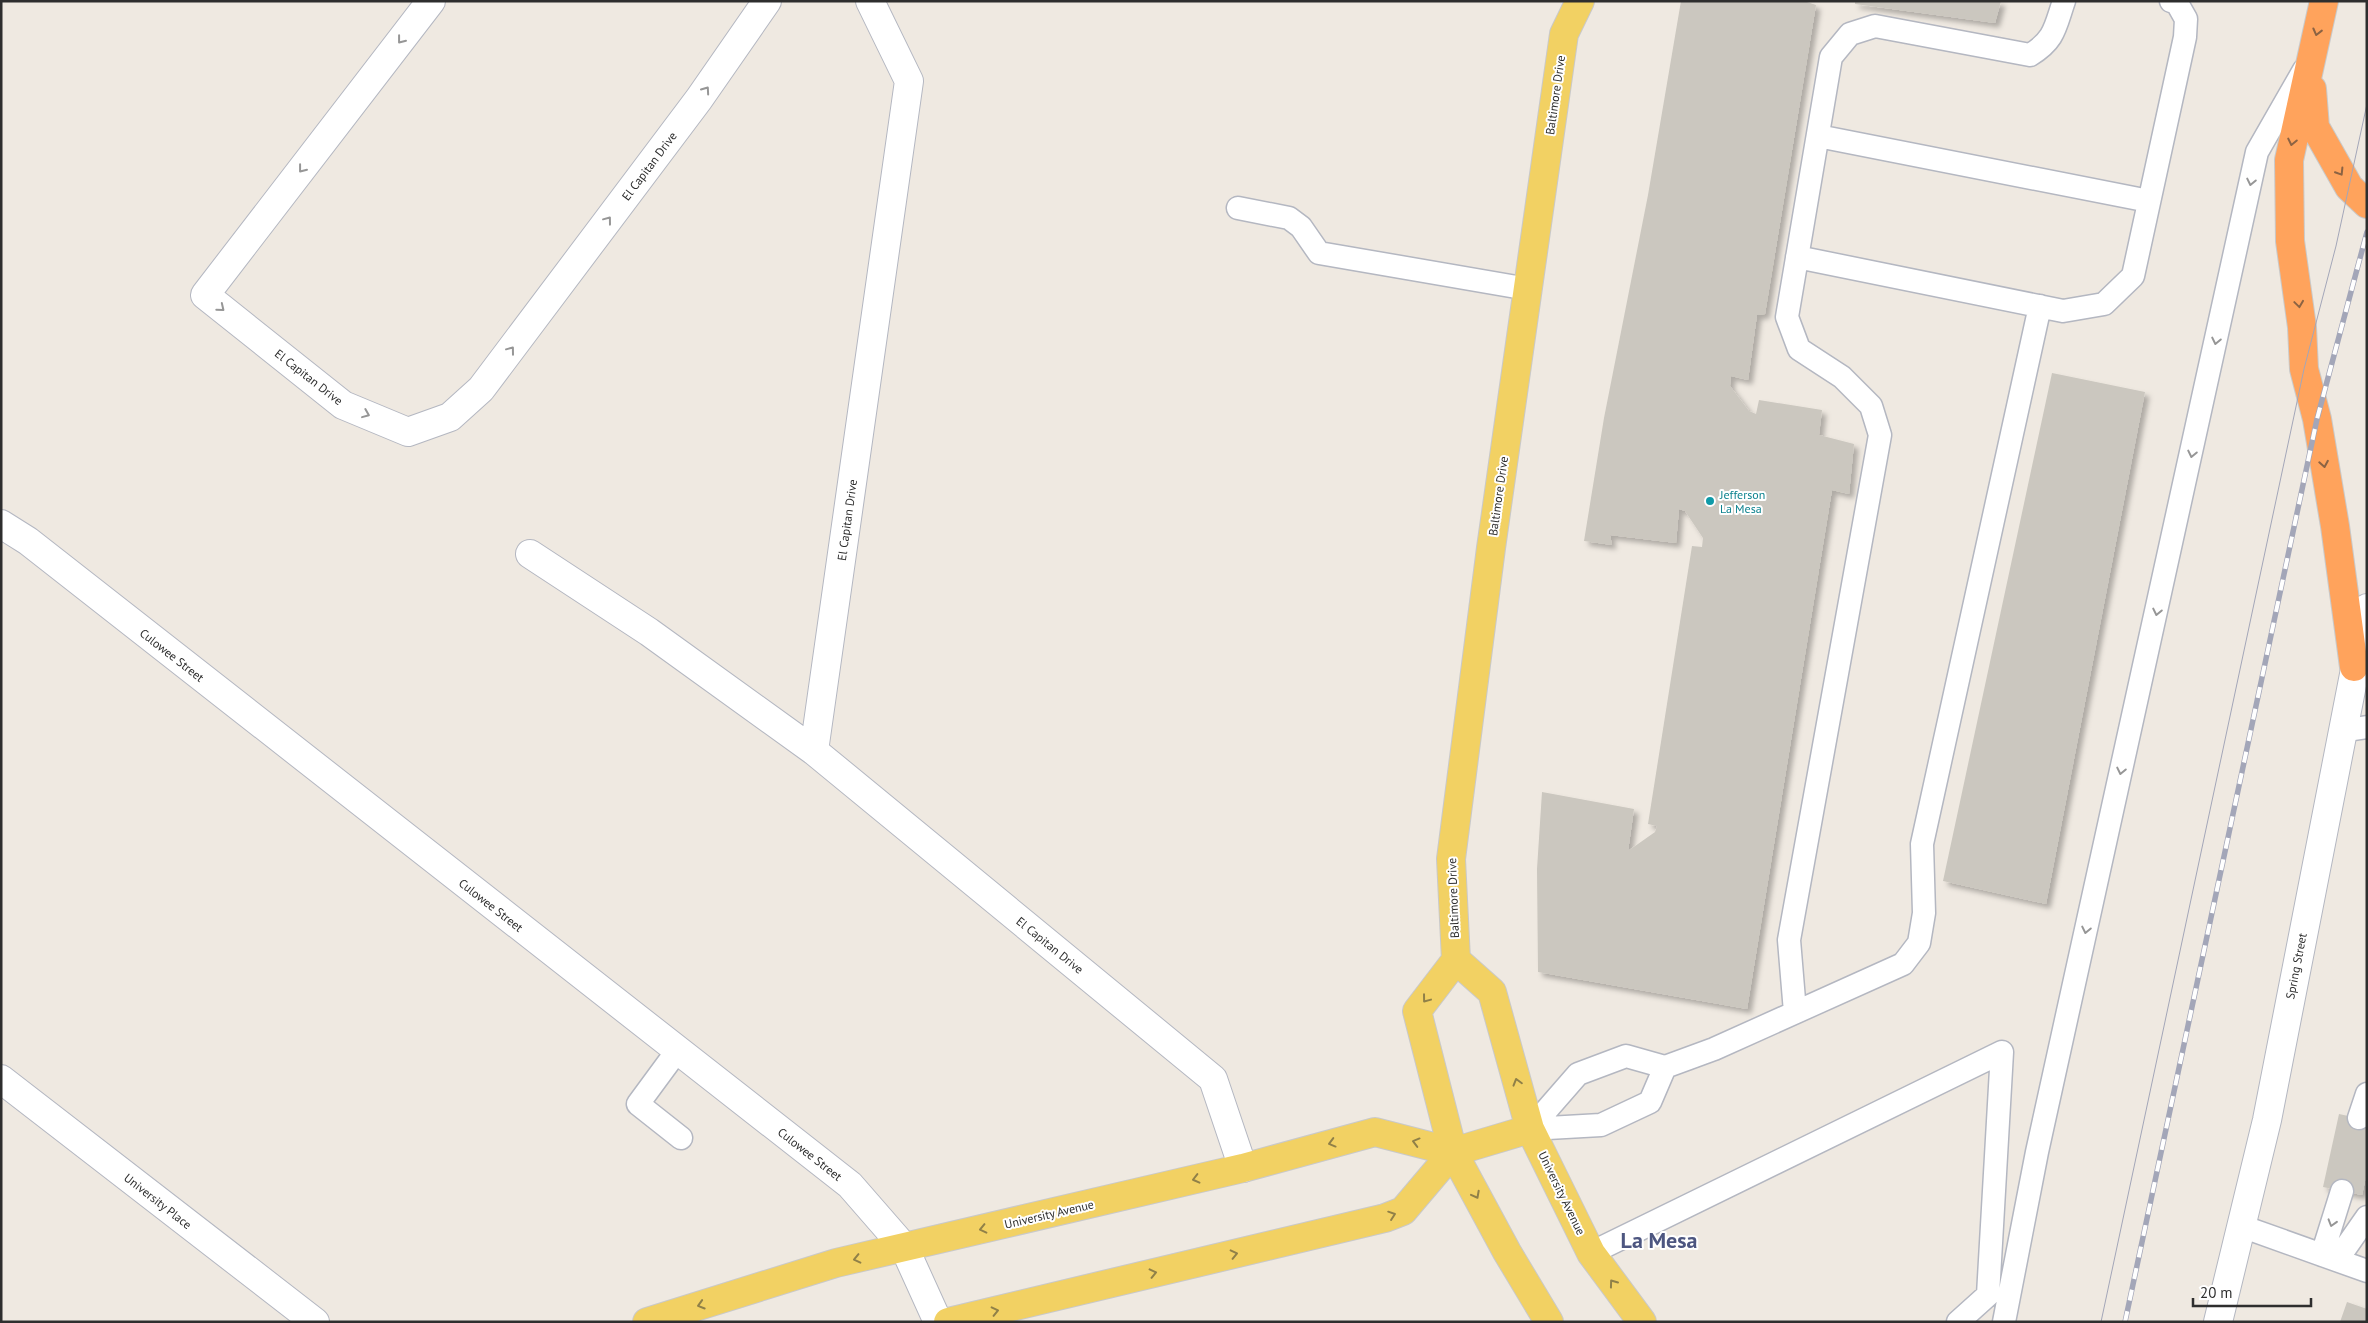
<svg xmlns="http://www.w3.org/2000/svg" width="2368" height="1323" viewBox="0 0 2368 1323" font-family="'PT Sans',sans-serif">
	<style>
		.building { fill: #cbc7bf; filter: url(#shadow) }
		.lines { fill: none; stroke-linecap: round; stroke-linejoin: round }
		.service-casing { stroke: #b4b7c1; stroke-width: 25 }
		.minor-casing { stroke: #b4b7c1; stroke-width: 30 }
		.tertiary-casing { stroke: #b4b7c1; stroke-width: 30 }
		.secondary-casing { stroke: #b4b7c1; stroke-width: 30 }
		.primary-casing { stroke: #c9c9c9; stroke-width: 30 }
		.motorway-casing { stroke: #c9c9c9; stroke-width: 30 }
		.service { stroke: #fff; stroke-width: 22 }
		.minor { stroke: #fff; stroke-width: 28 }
		.tertiary { stroke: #fff; stroke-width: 28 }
		.secondary { stroke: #fff; stroke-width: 28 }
		.primary { stroke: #f2d163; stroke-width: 28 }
		.motorway { stroke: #ffa35c; stroke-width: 28 }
		.tram { stroke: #a3a6b8; stroke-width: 1 }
		.rail-casing { stroke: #a3a6b8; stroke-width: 5.5 }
		.rail { stroke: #fff; stroke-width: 4; stroke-dasharray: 11; stroke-linecap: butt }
		.oneway { stroke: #8c6343 }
		.oneway2 { stroke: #969696 }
		.oneway3 { stroke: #908048 }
		.culture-dot { fill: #0f9aa8; stroke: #fff; stroke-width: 2 }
		.labels { text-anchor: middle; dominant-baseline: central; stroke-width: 4; stroke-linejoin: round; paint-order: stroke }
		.street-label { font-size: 12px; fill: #2e2e2e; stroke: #fff }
		.culture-label { font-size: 12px; fill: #0d838f; stroke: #fff; text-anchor: start }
		.town-label { font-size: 22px; font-weight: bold; fill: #4d5680; stroke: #fff }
	</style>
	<defs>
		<filter id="shadow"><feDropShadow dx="4.5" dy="4.5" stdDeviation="2.5" flood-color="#0004"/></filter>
	</defs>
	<rect width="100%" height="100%" fill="#efe9e1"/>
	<path class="building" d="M1681,1h123l12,4 -51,309 -8,1 -9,65 -17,-4 -1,10 19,25 7,3 3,-14 63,10 -3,25 35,9 -5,50 -17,-4 -85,519 -209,-37 -1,-103 5,-77 92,17 -6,42 27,-19 2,-6 -9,-2 44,-278 10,1 1,-9 -18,-27 -6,-2 -3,34 -66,-8 2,10 -28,-4 20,-123 44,-223z
		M1855,1h146l-6,22 -140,-19z
		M2052,373l93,19 -99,512 -103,-23z
		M2339,1114l28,6v52l-5,23 -39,-8z
		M2347,1302l20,7v13h-27z"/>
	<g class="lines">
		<defs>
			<path id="service" d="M1818,136l331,65
				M1238,208l51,10 12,9 18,26 209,36
				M1797,257l266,54 41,-7 29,-28 52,-239 1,-18 -9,-16 -6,-2
				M2341,731l26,-4
				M1795,1012l-6,-72 91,-505 -9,-29 -29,-29 -43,-28 -12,-32 44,-260 19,-23 25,-8 155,29c25,-15 25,-28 34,-54
				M677,1051l-39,53 43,34
				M1626,1056l39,11 -15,35 -49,23 -71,4 48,-55z
				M1665,1067l49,-18 189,-85 16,-21 5,-30 -2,-69 118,-538
				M2359,1118l8,-24
				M2241,1226l126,45
				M1591,1253l411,-201 -14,243 -30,27
				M2322,1255l20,-64
				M2337,1260l30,-43
				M2004,1322l33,-170 220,-1000 47,-82"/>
			<path id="minor" d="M431,1l-226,294 138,110 65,27 42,-15 31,-28 218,-290 68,-98
				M530,554l119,78 165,119 399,328 30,89
				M814,751l95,-670 -39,-80
				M1,1079l314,243"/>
			<path id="tertiary" d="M1,524l27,17 822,644 54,62 34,75"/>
			<path id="secondary" d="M2218,1322l49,-202 100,-512"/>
			<path id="primary" d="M1456,960l36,32 38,137 61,124 51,69
				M647,1322l189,-59 407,-95 132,-36 78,20 77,-23
				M948,1322l437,-104 18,-7 50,-59
				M1549,1322l-42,-70 -54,-100 -36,-141 39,-51 -5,-101 40,-311 73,-514 16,-33"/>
			<path id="motorway" d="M2324,1l-35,159 1,81 12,86 2,42 13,50 18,107 19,141
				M2312,89l3,38 34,60 18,17"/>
		</defs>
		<use href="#service" class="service-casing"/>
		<use href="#minor" class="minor-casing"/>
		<use href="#tertiary" class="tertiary-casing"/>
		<use href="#secondary" class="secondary-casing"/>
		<use href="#primary" class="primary-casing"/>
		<use href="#motorway" class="motorway-casing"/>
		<use href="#service" class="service"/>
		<use href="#minor" class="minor"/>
		<use href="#tertiary" class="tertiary"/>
		<use href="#secondary" class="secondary"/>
		<use href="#primary" class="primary"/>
		<use href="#motorway" class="motorway"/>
		<path class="tram" d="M2101,1322l203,-953 32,-123 31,-142"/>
		<defs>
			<path id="rail" d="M2125,1322l192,-903 50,-187"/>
		</defs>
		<use href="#rail" class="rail-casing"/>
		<use href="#rail" class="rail"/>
	</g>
	<defs><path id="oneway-chevron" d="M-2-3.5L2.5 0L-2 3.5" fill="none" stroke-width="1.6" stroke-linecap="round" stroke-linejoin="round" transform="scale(1.25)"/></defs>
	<g class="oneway">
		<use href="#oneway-chevron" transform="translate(2317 32) rotate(104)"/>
		<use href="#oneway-chevron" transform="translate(2292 142) rotate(102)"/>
		<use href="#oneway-chevron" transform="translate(2340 172) rotate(58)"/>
		<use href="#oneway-chevron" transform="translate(2299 304) rotate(82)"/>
		<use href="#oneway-chevron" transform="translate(2324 464) rotate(80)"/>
	</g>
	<g class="oneway2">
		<use href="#oneway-chevron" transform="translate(401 40) rotate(128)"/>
		<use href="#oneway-chevron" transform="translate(706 90) rotate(-55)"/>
		<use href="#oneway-chevron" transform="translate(302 169) rotate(128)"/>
		<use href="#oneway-chevron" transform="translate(2251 182) rotate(102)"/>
		<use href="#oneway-chevron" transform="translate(608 220) rotate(-53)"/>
		<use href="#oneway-chevron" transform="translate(221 308) rotate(39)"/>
		<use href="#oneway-chevron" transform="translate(2216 341) rotate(102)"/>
		<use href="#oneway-chevron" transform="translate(511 350) rotate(-53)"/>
		<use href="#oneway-chevron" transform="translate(366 414) rotate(22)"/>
		<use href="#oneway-chevron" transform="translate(2192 454) rotate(102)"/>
		<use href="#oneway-chevron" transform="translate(2157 612) rotate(102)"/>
		<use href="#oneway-chevron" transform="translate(2121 771) rotate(102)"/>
		<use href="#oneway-chevron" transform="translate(2086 930) rotate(102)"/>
		<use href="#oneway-chevron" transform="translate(2332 1223) rotate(107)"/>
	</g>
	<g class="oneway3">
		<use href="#oneway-chevron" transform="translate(1426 999) rotate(127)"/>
		<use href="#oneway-chevron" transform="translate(1517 1082) rotate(-106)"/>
		<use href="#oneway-chevron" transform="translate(1416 1142) rotate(-165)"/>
		<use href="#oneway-chevron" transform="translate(1332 1143) rotate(165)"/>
		<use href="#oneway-chevron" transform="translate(1196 1179) rotate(166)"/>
		<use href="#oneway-chevron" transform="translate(1476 1195) rotate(62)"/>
		<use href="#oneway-chevron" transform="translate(1392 1215) rotate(-19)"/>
		<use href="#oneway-chevron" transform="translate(983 1229) rotate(167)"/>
		<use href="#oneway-chevron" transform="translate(1234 1254) rotate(-13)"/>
		<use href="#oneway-chevron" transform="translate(857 1259) rotate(167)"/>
		<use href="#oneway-chevron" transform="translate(1153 1273) rotate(-13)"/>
		<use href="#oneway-chevron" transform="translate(1613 1283) rotate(-126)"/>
		<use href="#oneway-chevron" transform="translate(701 1305) rotate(163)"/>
		<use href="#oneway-chevron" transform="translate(995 1311) rotate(-13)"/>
	</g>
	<circle class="culture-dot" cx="1710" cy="501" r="5"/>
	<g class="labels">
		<g class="street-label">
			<text transform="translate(1555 95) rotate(-82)">Baltimore Drive</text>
			<text transform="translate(649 166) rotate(-53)">El Capitan Drive</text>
			<text transform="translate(309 377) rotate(38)">El Capitan Drive</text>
			<text transform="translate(1498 496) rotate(-82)">Baltimore Drive</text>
			<text transform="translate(847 520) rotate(-82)">El Capitan Drive</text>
			<text transform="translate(172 655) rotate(38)">Culowee Street</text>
			<text transform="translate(1453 898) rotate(-92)">Baltimore Drive</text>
			<text transform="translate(491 905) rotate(38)">Culowee Street</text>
			<text transform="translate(1050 945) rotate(39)">El Capitan Drive</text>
			<text transform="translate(2296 966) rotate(-79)">Spring Street</text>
			<text transform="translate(810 1154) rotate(38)">Culowee Street</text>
			<text transform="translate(1562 1193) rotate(64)">University Avenue</text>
			<text transform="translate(158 1201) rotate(38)">University Place</text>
			<text transform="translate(1049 1214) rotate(-13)">University Avenue</text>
		</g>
		<g class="culture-label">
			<text x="1720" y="494">Jefferson<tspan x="1720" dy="14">La Mesa</tspan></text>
		</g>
		<g class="town-label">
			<text x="1659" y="1240">La Mesa</text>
		</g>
	</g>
	<rect width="2368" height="1323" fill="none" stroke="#2e2e2e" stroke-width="5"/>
	<path d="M2193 1298v8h118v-8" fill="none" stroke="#2e2e2e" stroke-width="2.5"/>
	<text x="2200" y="1298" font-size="15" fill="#2e2e2e" stroke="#ffffff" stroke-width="4" paint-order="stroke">20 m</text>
</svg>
